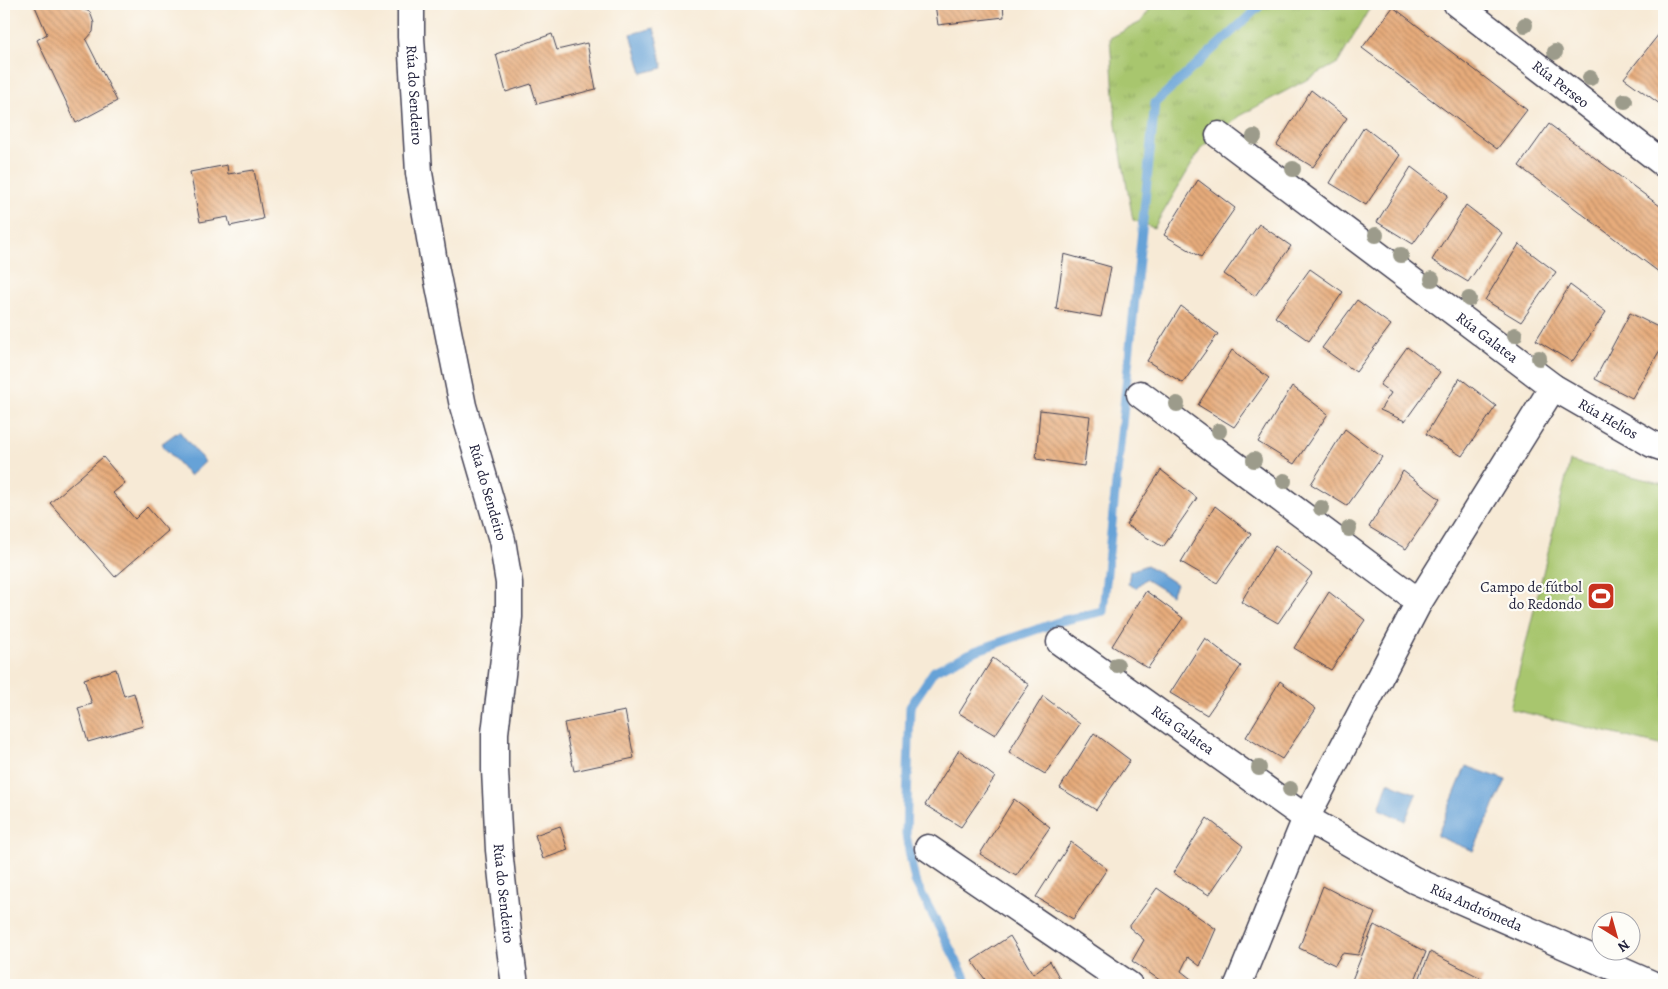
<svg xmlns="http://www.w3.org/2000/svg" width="1668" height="989" viewBox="0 0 1668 989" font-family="Alegreya,serif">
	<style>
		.grass { fill: url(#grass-tufts); stroke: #657454 }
		.pitch { fill: #a8c66e; stroke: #657454 }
		.water { fill: #66a2d7; stroke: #446289 }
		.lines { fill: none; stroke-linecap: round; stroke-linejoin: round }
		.stream { stroke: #66a2d7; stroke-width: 9 }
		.building { fill: url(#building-back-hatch) }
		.street-casing { stroke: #424052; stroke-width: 29 }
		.street { stroke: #fff; stroke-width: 26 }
		.tree { fill: #9c9b8b }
		.labels { text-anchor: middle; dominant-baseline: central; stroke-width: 4.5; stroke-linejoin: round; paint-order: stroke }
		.street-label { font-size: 15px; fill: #22223b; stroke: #fdfcf7 }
		.poi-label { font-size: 15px; fill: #22223b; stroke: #fdfcf7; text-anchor: end }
	</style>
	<defs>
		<pattern id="grass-tufts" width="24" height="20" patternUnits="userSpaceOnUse" patternTransform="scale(1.25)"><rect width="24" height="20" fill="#a8c66e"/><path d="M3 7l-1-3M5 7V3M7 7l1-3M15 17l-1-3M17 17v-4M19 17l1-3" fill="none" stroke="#90aa60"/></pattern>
		<pattern id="building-back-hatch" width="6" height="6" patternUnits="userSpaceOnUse" patternTransform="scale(1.25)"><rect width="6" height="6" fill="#e7ac7b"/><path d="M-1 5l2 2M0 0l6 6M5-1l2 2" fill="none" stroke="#bb8c66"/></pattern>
	</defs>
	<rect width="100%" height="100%" fill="#fdfcf7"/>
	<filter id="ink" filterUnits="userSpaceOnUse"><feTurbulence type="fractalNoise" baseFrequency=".02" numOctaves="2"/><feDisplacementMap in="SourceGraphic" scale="10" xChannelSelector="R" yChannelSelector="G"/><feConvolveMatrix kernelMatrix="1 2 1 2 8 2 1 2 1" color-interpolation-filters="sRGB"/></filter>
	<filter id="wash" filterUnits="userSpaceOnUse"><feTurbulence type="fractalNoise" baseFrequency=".0096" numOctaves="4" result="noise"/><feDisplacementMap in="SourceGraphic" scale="20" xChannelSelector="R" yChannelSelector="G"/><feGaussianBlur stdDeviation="1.12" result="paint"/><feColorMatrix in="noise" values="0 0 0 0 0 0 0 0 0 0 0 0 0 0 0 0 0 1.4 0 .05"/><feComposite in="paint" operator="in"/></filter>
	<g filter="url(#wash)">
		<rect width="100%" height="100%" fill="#f7ead6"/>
		<path class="grass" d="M1153,4h219l-34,59 -99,53 -37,31 -48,81 -21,-8 -17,-95 -6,-87 31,-16z"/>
		<path class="pitch" d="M1570,461l94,23v262l-154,-37z"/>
		<path class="water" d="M654,28l9,40 -21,5 -11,-39z
			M179,431l26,31 -15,14 -29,-32z
			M1147,565l29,19 -5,11 -26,-16 -9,9 -8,-4 2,-13z
			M1466,766l40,14 -33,71 -36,-15z
			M1388,782l28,12 -11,27 -26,-12z"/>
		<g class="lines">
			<path class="stream" d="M969,985l-54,-104 -9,-46 4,-128 24,-36 41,-20 86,-30 42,-10 52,-508 107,-99"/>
		</g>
		<g id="blocks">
			<path class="building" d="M34,4h47l2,5 7,3 4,11 -1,9 -7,8 31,61 -41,22 -39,-83 10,-6z
				M935,4h68l1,13 -66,8z
				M1393,7l134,103 -30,39 -135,-101z
				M552,34l5,16 30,-7 9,46 -59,15 -6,-20 -25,8 -10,-38z
				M1659,34l5,4v69l-40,-29z
				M1311,90l36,28 -34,49 -36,-22z
				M1549,124l115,85v67l-145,-110z
				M1364,127l36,28 -34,50 -36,-22z
				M227,165l1,9 26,-4 9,49 -33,7 -2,-9 -28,5 -10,-50z
				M1411,167l37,28 -35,49 -36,-22z
				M1198,180l37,28 -34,49 -37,-22z
				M1466,205l36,28 -34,49 -36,-22z
				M1259,224l32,22 -36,50 -31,-22z
				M1519,244l37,28 -35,50 -36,-22z
				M1064,254l47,13 -10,50 -45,-8z
				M1310,269l33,23 -34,49 -34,-24z
				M1570,285l36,27 -34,50 -36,-22z
				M1357,300l34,25 -35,47 -34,-24z
				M1181,306l37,28 -35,49 -36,-22z
				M1630,313l34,17v13l-32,55 -37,-19z
				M1407,347l33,25 -35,49 -25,-11 11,-17 -11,-8z
				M1232,350l37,28 -35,49 -36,-22z
				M1460,378l36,28 -34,50 -36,-22z
				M1292,386l36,28 -34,50 -36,-22z
				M1040,410l50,6 -6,50 -48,-7z
				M1345,429l37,28 -35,49 -36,-22z
				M103,457l22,26 -12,10 22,26 12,-12 21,24 -53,46 -65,-74z
				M1161,470l36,28 -34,49 -37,-22z
				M1403,471l37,28 -34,50 -37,-22z
				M1215,506l36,28 -34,49 -36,-21z
				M1275,546l37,28 -34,49 -37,-21z
				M1146,591l37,27 -35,50 -36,-22z
				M1329,592l36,28 -34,50 -37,-22z
				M1205,638l36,28 -34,49 -37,-22z
				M993,658l36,27 -34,50 -36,-22z
				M116,669l8,27 10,-3 9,33 -55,16 -10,-34 14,-4 -8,-25z
				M1280,681l36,28 -34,50 -36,-22z
				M1043,696l37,28 -35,50 -36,-22z
				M625,711l9,47 -60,13 -10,-48z
				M1094,733l36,27 -34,50 -36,-22z
				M959,750l36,27 -34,50 -36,-22z
				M1014,799l36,28 -34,49 -36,-22z
				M1207,818l36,28 -34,49 -36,-22z
				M560,826l8,24 -25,9 -8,-24z
				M1071,842l36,27 -34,50 -37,-22z
				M1323,886l52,27 -17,42 -16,-2 -7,12 -36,-17z
				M1157,888l59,41 -16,37 -12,-9 -7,14 14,11 -2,3h-26l-35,-24 12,-21 -15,-13z
				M1374,925l52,27 -13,33h-63z
				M1010,936l23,38 17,-13 11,20 -6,4h-66l-17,-24z
				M1430,952l53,27 -3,6h-63z"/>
		</g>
	</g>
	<g filter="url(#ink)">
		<use href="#blocks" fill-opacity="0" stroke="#424052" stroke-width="1"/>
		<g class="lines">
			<defs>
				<g id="street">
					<path id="s1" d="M411,4v33l8,136 14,83 30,150 39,134 7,43v34l-14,116v37l4,80 9,84 7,51"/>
					<path id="s2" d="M1457,4l207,160"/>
					<path id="s3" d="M1219,135l334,252 99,57 12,4"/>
					<path d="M1140,394l279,208"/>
					<path id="s4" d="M1060,642l246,176 108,62 240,105"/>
					<path d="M928,848l201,137"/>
					<path d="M1238,985l68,-167 113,-216 134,-215"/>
				</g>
			</defs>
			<use href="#street" class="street-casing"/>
			<use href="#street" class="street"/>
		</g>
		<g class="tree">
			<circle cx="1525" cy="25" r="8"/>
			<circle cx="1555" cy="52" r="8"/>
			<circle cx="1590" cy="78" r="8"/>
			<circle cx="1625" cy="101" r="8"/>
			<circle cx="1254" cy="137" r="8"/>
			<circle cx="1293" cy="169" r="8"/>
			<circle cx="1376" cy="235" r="8"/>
			<circle cx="1401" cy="255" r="8"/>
			<circle cx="1432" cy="279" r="8"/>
			<circle cx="1469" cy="299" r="8"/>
			<circle cx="1515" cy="335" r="8"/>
			<circle cx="1539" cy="358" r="8"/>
			<circle cx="1177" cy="404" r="8"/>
			<circle cx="1219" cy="431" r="8"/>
			<circle cx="1254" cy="460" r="8"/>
			<circle cx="1284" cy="481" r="8"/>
			<circle cx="1321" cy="508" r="8"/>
			<circle cx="1349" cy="529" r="8"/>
			<circle cx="1117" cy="665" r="8"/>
			<circle cx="1259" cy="768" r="8"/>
			<circle cx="1290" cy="789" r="8"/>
		</g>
	</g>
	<defs>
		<symbol id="stadium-square" viewBox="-11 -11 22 22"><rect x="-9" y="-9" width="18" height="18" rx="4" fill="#c8321e" stroke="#fdfcf7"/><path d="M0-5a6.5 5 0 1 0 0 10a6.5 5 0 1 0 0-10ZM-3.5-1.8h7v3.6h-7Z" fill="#fff"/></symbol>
	</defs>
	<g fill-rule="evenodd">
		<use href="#stadium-square" x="1585" y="580" width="32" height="32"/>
	</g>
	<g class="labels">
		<g class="street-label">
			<text stroke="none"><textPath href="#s2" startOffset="131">Rúa Perseo</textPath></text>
			<text stroke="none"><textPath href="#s1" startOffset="91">Rúa do Sendeiro</textPath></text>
			<text stroke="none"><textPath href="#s3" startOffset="336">Rúa Galatea</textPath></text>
			<text stroke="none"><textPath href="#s3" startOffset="482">Rúa Helios</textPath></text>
			<text stroke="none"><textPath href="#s1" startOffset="496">Rúa do Sendeiro</textPath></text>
			<text stroke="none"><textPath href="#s4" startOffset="151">Rúa Galatea</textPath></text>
			<text stroke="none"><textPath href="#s1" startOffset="901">Rúa do Sendeiro</textPath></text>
			<text stroke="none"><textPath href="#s4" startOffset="495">Rúa Andrómeda</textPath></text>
		</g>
		<g class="poi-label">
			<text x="1582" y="587">Campo de fútbol<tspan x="1582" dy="17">do Redondo</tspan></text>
		</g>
	</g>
	<rect width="1668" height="989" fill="none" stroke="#fdfcf7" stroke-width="20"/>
	<g transform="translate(1616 936) rotate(143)"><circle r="24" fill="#fdfcf7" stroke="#a5a5ac"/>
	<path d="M0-4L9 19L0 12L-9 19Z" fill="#c8321e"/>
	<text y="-8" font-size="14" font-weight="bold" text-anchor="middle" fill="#22223b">N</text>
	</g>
</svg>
